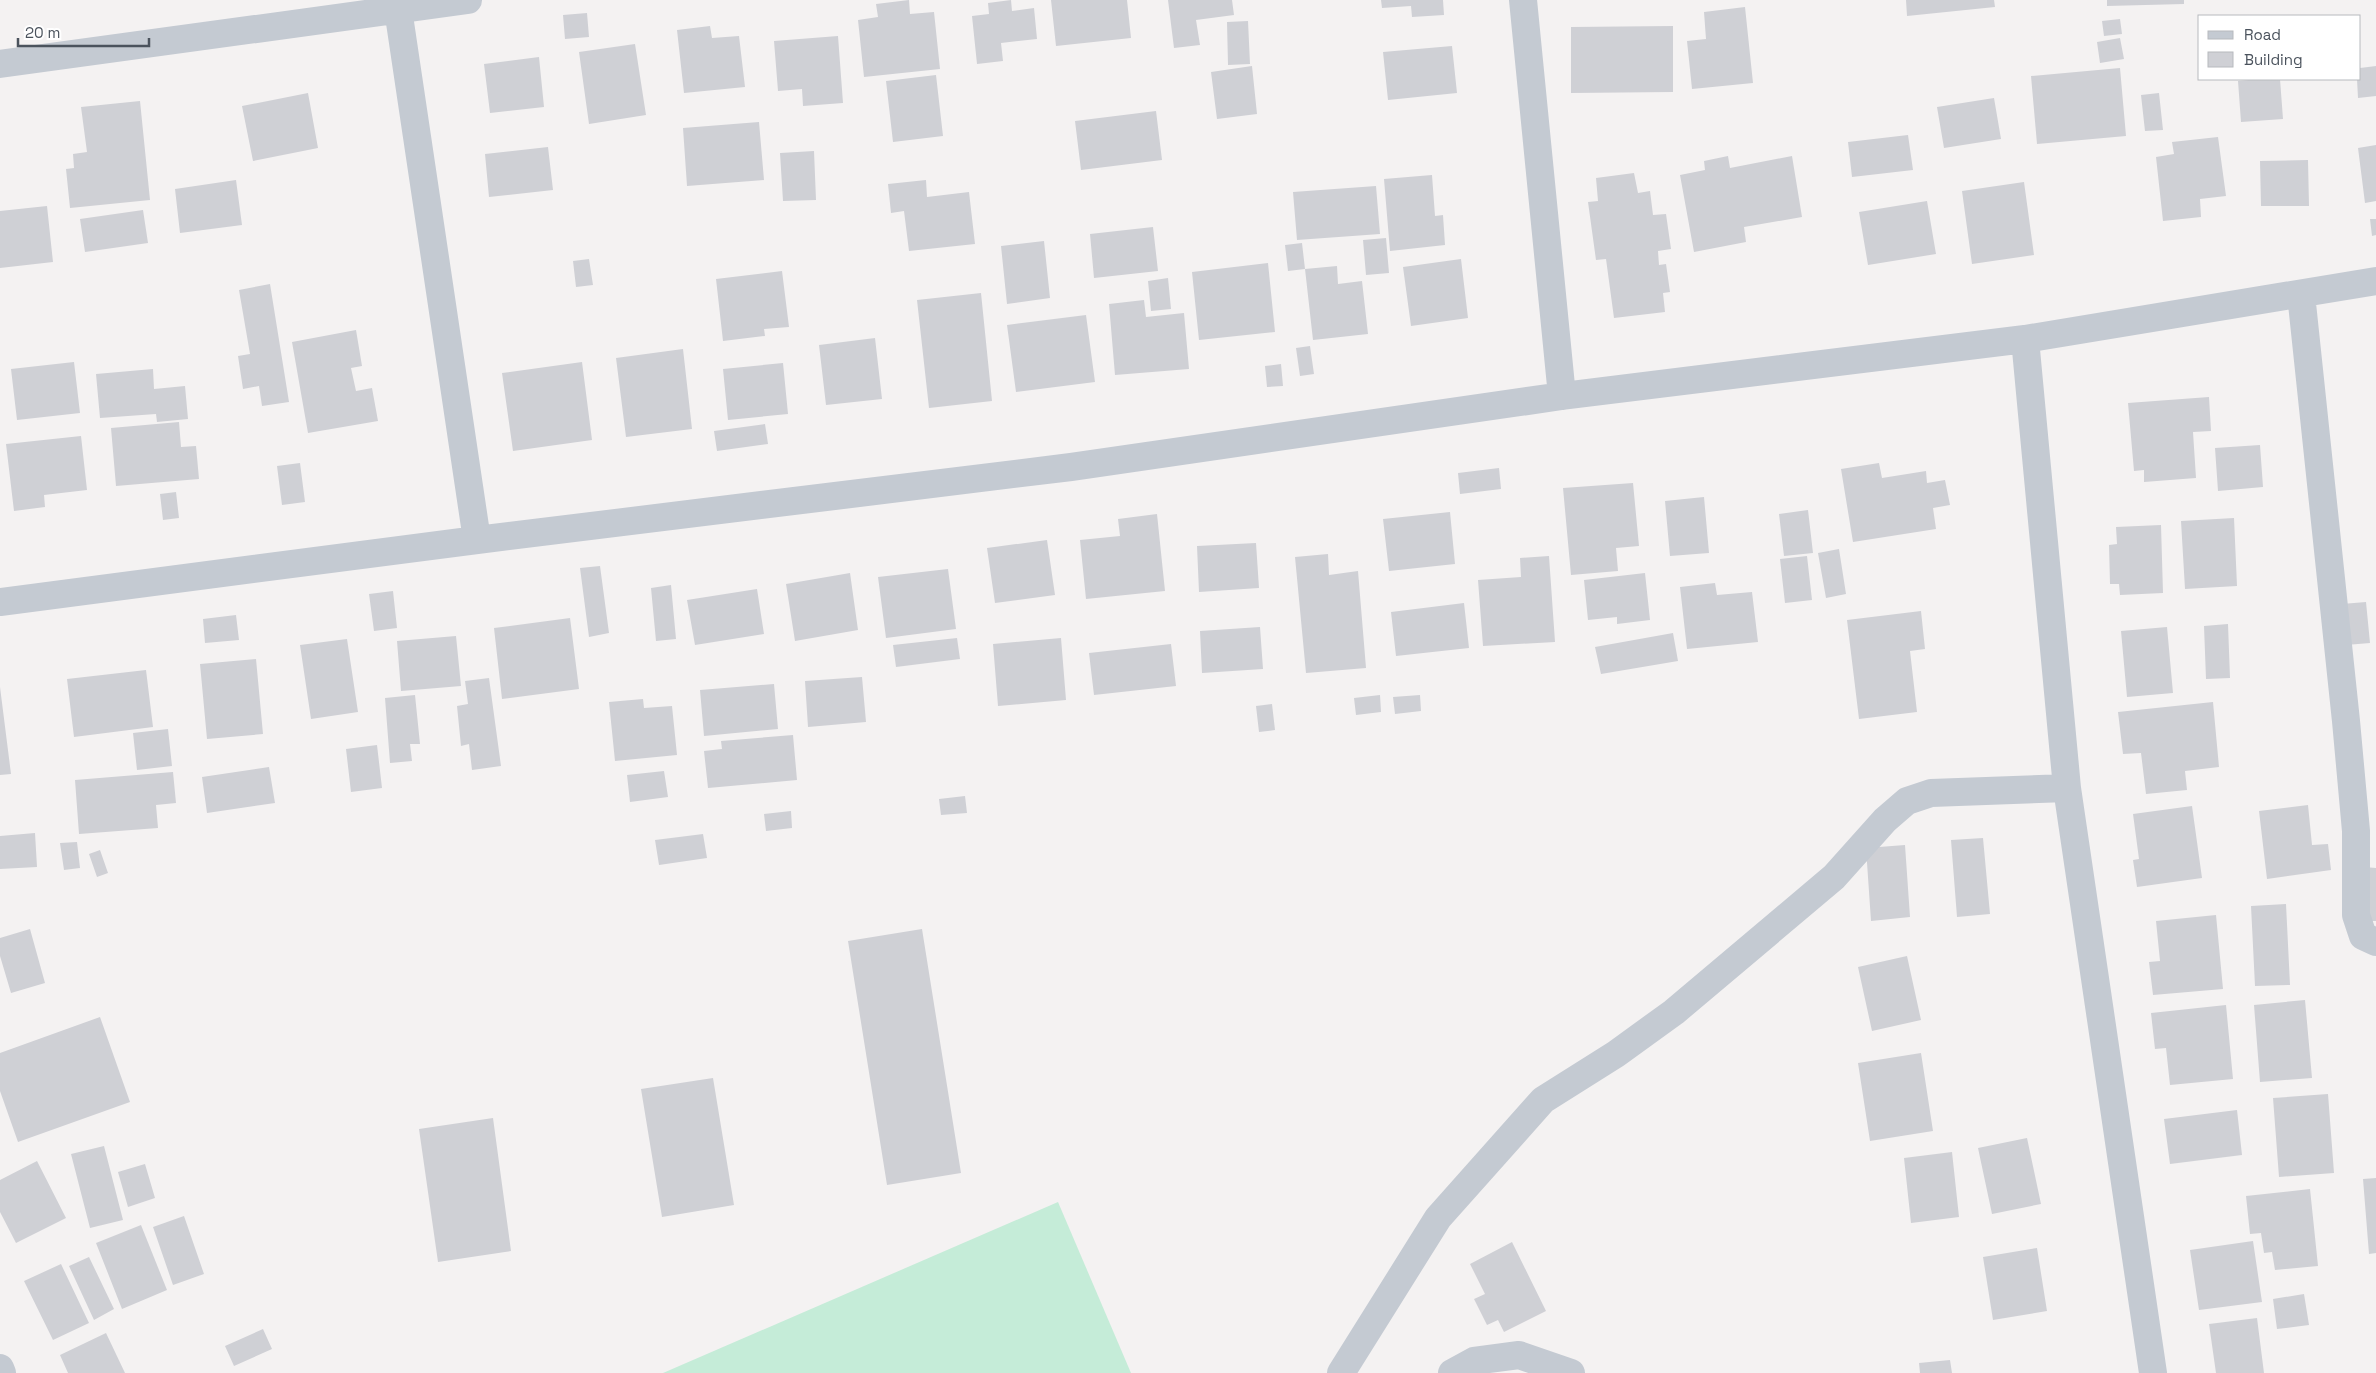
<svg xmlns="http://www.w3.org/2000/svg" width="2376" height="1373" viewBox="0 0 2376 1373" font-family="'Space Grotesk',sans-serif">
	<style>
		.garden { fill: #c5ecd8 }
		.building { fill: #cfd0d5 }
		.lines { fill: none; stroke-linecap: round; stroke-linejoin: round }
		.street { stroke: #c4cad2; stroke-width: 28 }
	</style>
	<rect width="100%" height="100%" fill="#f4f2f2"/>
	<path class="garden" d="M1058,1202l73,171h-468z"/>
	<path class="building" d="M909,0l1,14 24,-2 6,57 -76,8 -6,-57 20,-3 -2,-13z
		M1011,0l1,11 22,-3 3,31 -36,4 2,18 -26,3 -5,-48 17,-2 -1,-11z
		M1051,0h76l4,38 -75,8z
		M1168,0h64l2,15 -38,5 4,25 -26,3z
		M1381,0h62l1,15 -32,2 -1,-11 -29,2z
		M1906,0h88l1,7 -88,9z
		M2107,0h77v4l-77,2z
		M1745,7l8,76 -61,6 -5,-48 19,-2 -2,-27z
		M587,13l2,24 -24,2 -2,-24z
		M2120,19l2,15 -18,2 -2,-15z
		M1248,21l2,43 -22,1 -1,-43z
		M710,26l2,12 27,-2 6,51 -61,6 -7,-63z
		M1673,26v66l-102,1v-66z
		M838,36l5,67 -40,3 -1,-17 -24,2 -4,-50z
		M2120,38l4,21 -24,4 -3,-21z
		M635,44l11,71 -57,9 -10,-72z
		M1452,46l5,47 -69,7 -5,-48z
		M539,57l5,50 -54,6 -6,-49z
		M1252,66l5,48 -40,5 -6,-47z
		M2376,66v30l-18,2 -1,-19h3v-11z
		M2120,68l6,68 -89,8 -6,-68z
		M936,75l7,61 -50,6 -7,-61z
		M2259,79h21l3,40 -42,3 -3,-41z
		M308,93l10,55 -65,13 -11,-55z
		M2159,93l4,37 -18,1 -4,-36z
		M1994,98l7,41 -57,9 -7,-41z
		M140,101l10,99 -80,8 -4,-39 8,-1 -1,-14 14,-2 -6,-45z
		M1156,111l6,49 -81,10 -6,-49z
		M759,122l5,58 -77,6 -4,-58z
		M1908,135l5,35 -61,7 -4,-35z
		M2218,137l8,59 -26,3 1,18 -38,4 -7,-64 18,-3 -2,-12z
		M2376,145v56l-11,2 -7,-55z
		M548,147l5,43 -64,7 -4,-43z
		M814,151l2,49 -33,1 -3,-48z
		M1728,156l2,12 62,-12 10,61 -58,10 2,15 -52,10 -14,-77 25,-5 -1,-9z
		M2308,160l1,46h-48l-1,-45z
		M1634,173l4,20 12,-2 3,24 13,-1 5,35 -13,2 1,14 7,-1 4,28 -7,1 2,19 -51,6 -8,-59 -10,1 -8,-58 10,-1 -2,-23z
		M1432,175l3,41 8,-1 2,30 -55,6 -6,-72z
		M236,180l6,45 -62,8 -5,-44z
		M926,180l1,17 42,-5 6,52 -66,7 -5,-40 -13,2 -3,-29z
		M2024,182l10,73 -62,9 -10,-73z
		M1376,186l4,48 -83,6 -4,-48z
		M1927,201l9,53 -68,11 -9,-53z
		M47,206l6,56 -53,6v-57z
		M143,210l5,33 -63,9 -5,-33z
		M2370,219h6v16l-4,1z
		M1153,227l5,44 -64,7 -4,-44z
		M1386,238l3,35 -23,2 -3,-35z
		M1044,241l6,57 -43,6 -6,-58z
		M1302,243l3,26 -17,2 -3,-26z
		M589,259l4,26 -17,2 -3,-26z
		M1461,259l7,59 -57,8 -8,-59z
		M1268,263l7,69 -76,8 -7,-68z
		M1337,266l1,18 24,-3 6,53 -55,6 -8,-71z
		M782,271l7,56 -25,2 1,7 -42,5 -7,-62z
		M1168,278l3,31 -20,2 -3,-30z
		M270,284l19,118 -27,4 -3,-20 -16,3 -5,-33 12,-2 -11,-64z
		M981,293l11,108 -63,7 -12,-108z
		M1144,300l2,17 38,-4 5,56 -74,6 -6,-71z
		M1086,315l9,67 -79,10 -9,-67z
		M356,330l6,36 -11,2 5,23 16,-3 6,33 -70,12 -16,-91z
		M875,338l7,61 -56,6 -7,-60z
		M1310,346l4,28 -14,2 -4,-28z
		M683,349l9,80 -66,8 -10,-79z
		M74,362l6,51 -63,7 -6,-51z
		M582,362l10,78 -79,11 -11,-78z
		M783,363l5,51 -60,6 -5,-51z
		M1281,364l2,22 -16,1 -2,-21z
		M153,369l1,20 31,-3 3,33 -31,3 -1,-8 -56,4 -4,-44z
		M2209,397l2,34 -18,1 3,46 -52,4v-12l-10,1 -6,-68z
		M179,422l2,25 15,-1 3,33 -83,7 -5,-58z
		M765,424l3,20 -51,7 -3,-20z
		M81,436l6,54 -43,5 1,12 -31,4 -8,-67z
		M2260,445l3,42 -45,4 -3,-43z
		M300,463l5,39 -23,3 -5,-39z
		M1879,463l3,15 44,-7 1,12 18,-3 5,25 -17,3 3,21 -83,13 -12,-73z
		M1499,468l2,21 -41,5 -2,-21z
		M1633,483l6,63 -23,2 2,23 -47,4 -8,-87z
		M176,492l3,26 -16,2 -3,-26z
		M1704,497l5,56 -39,3 -5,-55z
		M1808,510l5,43 -29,3 -5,-42z
		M1450,512l5,52 -66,7 -6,-52z
		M1157,514l8,77 -79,8 -6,-59 40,-4 -2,-17z
		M2234,518l3,68 -52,3 -4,-68z
		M2161,525l2,68 -43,2 -1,-11h-9l-1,-39 8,-1 -1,-17z
		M1047,540l8,55 -60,8 -8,-55z
		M1256,543l3,45 -60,4 -2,-46z
		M1839,549l7,45 -20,4 -8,-45z
		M1328,554l1,21 29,-4 8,97 -60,5 -11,-116z
		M1549,556l6,86 -72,4 -5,-66 43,-3 -1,-19z
		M1807,556l5,44 -27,3 -5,-44z
		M600,566l9,67 -20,4 -9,-69z
		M948,569l8,60 -70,9 -8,-61z
		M850,573l8,57 -63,11 -9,-57z
		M1645,573l5,47 -33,4v-7l-29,3 -4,-40z
		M1715,583l2,12 35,-3 6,50 -71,7 -7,-62z
		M671,585l5,54 -20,2 -5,-53z
		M757,589l7,45 -69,11 -8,-45z
		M393,591l4,37 -23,3 -5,-37z
		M2366,602l4,41 -24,2 -4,-41z
		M1464,603l5,45 -73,8 -5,-44z
		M1921,611l4,38 -15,2 7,61 -58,7 -12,-99z
		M236,615l3,25 -34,3 -2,-24z
		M570,618l9,71 -77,10 -8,-71z
		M2228,624l2,54 -24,1 -2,-53z
		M1260,627l3,42 -61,4 -2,-42z
		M2167,627l6,66 -46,4 -6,-66z
		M1673,633l5,28 -77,13 -6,-27z
		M456,636l5,50 -60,5 -4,-50z
		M957,638l3,21 -64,8 -3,-22z
		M1061,638l5,62 -68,6 -5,-62z
		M347,639l11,73 -47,7 -11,-74z
		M1171,644l5,42 -82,9 -5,-42z
		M256,659l7,75 -56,5 -7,-75z
		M146,670l7,57 -79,10 -7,-58z
		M862,677l4,45 -58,5 -3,-46z
		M489,678l12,88 -29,4 -3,-26 -8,2 -4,-40 11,-2 -3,-23z
		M774,684l4,45 -74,7 -4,-46z
		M0,687l11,87 -11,1z
		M415,695l5,49h-10l2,17 -22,2 -5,-65z
		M1380,695l1,17 -25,3 -2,-17z
		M1420,695l1,16 -26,3 -2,-17z
		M643,699l1,9 28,-2 5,49 -62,6 -6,-59z
		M2213,702l6,65 -34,4 2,19 -41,4 -5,-41 -18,1 -5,-42z
		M1272,704l3,26 -16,2 -3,-26z
		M168,729l4,37 -35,4 -4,-37z
		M793,735l4,45 -89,8 -4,-37 18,-2 -1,-8z
		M377,745l5,43 -31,4 -5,-43z
		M269,767l6,36 -68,10 -5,-36z
		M664,771l4,26 -38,5 -3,-27z
		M173,772l3,31 -20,2 2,23 -79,6 -4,-54z
		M965,796l2,17 -26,2 -2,-16z
		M2308,805l4,40 16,-1 3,26 -64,9 -8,-68z
		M2192,806l10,72 -65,9 -4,-27 6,-1 -6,-45z
		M791,811l1,17 -26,3 -2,-17z
		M35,833l2,34 -37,2v-33z
		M703,834l4,24 -48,7 -4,-25z
		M1983,838l7,76 -33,3 -6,-77z
		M77,842l3,26 -16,2 -4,-27z
		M1905,845l5,72 -39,4 -5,-73z
		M100,850l8,23 -11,4 -8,-23z
		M2364,867l12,1v53h-12z
		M2286,904l4,81 -35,1 -4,-80z
		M2216,915l7,74 -70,6 -4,-33 11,-1 -4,-40z
		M30,929l15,54 -34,10 -11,-37v-18z
		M922,929l39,244 -74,12 -39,-244z
		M1907,956l14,64 -49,11 -14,-64z
		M2305,1000l7,78 -52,4 -6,-77z
		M2226,1005l7,74 -63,6 -4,-37 -11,1 -4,-36z
		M100,1017l30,85 -112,40 -18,-51v-38z
		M1921,1053l12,78 -63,10 -12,-78z
		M713,1078l21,127 -72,12 -21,-128z
		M2328,1094l6,79 -55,4 -6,-79z
		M2237,1110l5,45 -72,9 -6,-45z
		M493,1118l18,133 -73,11 -19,-133z
		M2027,1138l14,66 -49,10 -14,-66z
		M104,1146l19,74 -33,8 -19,-74z
		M1952,1152l7,65 -48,6 -7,-65z
		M37,1161l29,57 -50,25 -16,-31v-32z
		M145,1164l10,34 -27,9 -10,-35z
		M2376,1178v75l-7,1 -6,-75z
		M2310,1189l8,77 -43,4 -3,-18 -8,1 -3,-20 -11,1 -4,-38z
		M184,1216l20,58 -31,11 -20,-58z
		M141,1225l26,65 -45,19 -26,-66z
		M2253,1241l9,61 -63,8 -9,-60z
		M1512,1242l34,69 -42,21 -6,-12 -11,5 -13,-26 11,-5 -15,-30z
		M2037,1248l10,63 -54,9 -10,-63z
		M89,1257l25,52 -20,11 -25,-54z
		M61,1264l28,59 -36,17 -29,-59z
		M2304,1294l5,31 -32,4 -4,-30z
		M2257,1318l7,55h-48l-7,-49z
		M263,1329l9,20 -38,17 -9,-20z
		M106,1333l19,40h-57l-8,-18z
		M1950,1360l2,13h-32l-1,-10z"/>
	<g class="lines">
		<path class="street" d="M1523,0l39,396
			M398,9l79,531
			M0,64l468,-64
			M2301,294l45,427 10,110v84l7,21 13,6
			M2025,339l42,449 86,585
			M0,602l477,-62 594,-73 491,-71 463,-57 351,-58
			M0,1368l2,5
			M1341,1373l97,-155 105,-118 73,-46 58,-42 160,-135 51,-57 22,-19 24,-8 136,-5
			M1452,1373l22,-12 45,-6 52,18"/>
	</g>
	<rect x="2198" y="15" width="162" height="65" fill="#ffffff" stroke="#b7babe"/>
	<rect x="2208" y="31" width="25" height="8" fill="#c4cad2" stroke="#b7babe"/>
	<text x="2244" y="40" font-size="15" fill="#4b535d">Road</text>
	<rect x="2208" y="52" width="25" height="15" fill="#cfd0d5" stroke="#b7babe"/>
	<text x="2244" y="65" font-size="15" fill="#4b535d">Building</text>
	<path d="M18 38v8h131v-8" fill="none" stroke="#4b535d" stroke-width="2.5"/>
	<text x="25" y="38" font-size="15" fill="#4b535d" stroke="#ffffff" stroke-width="4" paint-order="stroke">20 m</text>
</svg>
